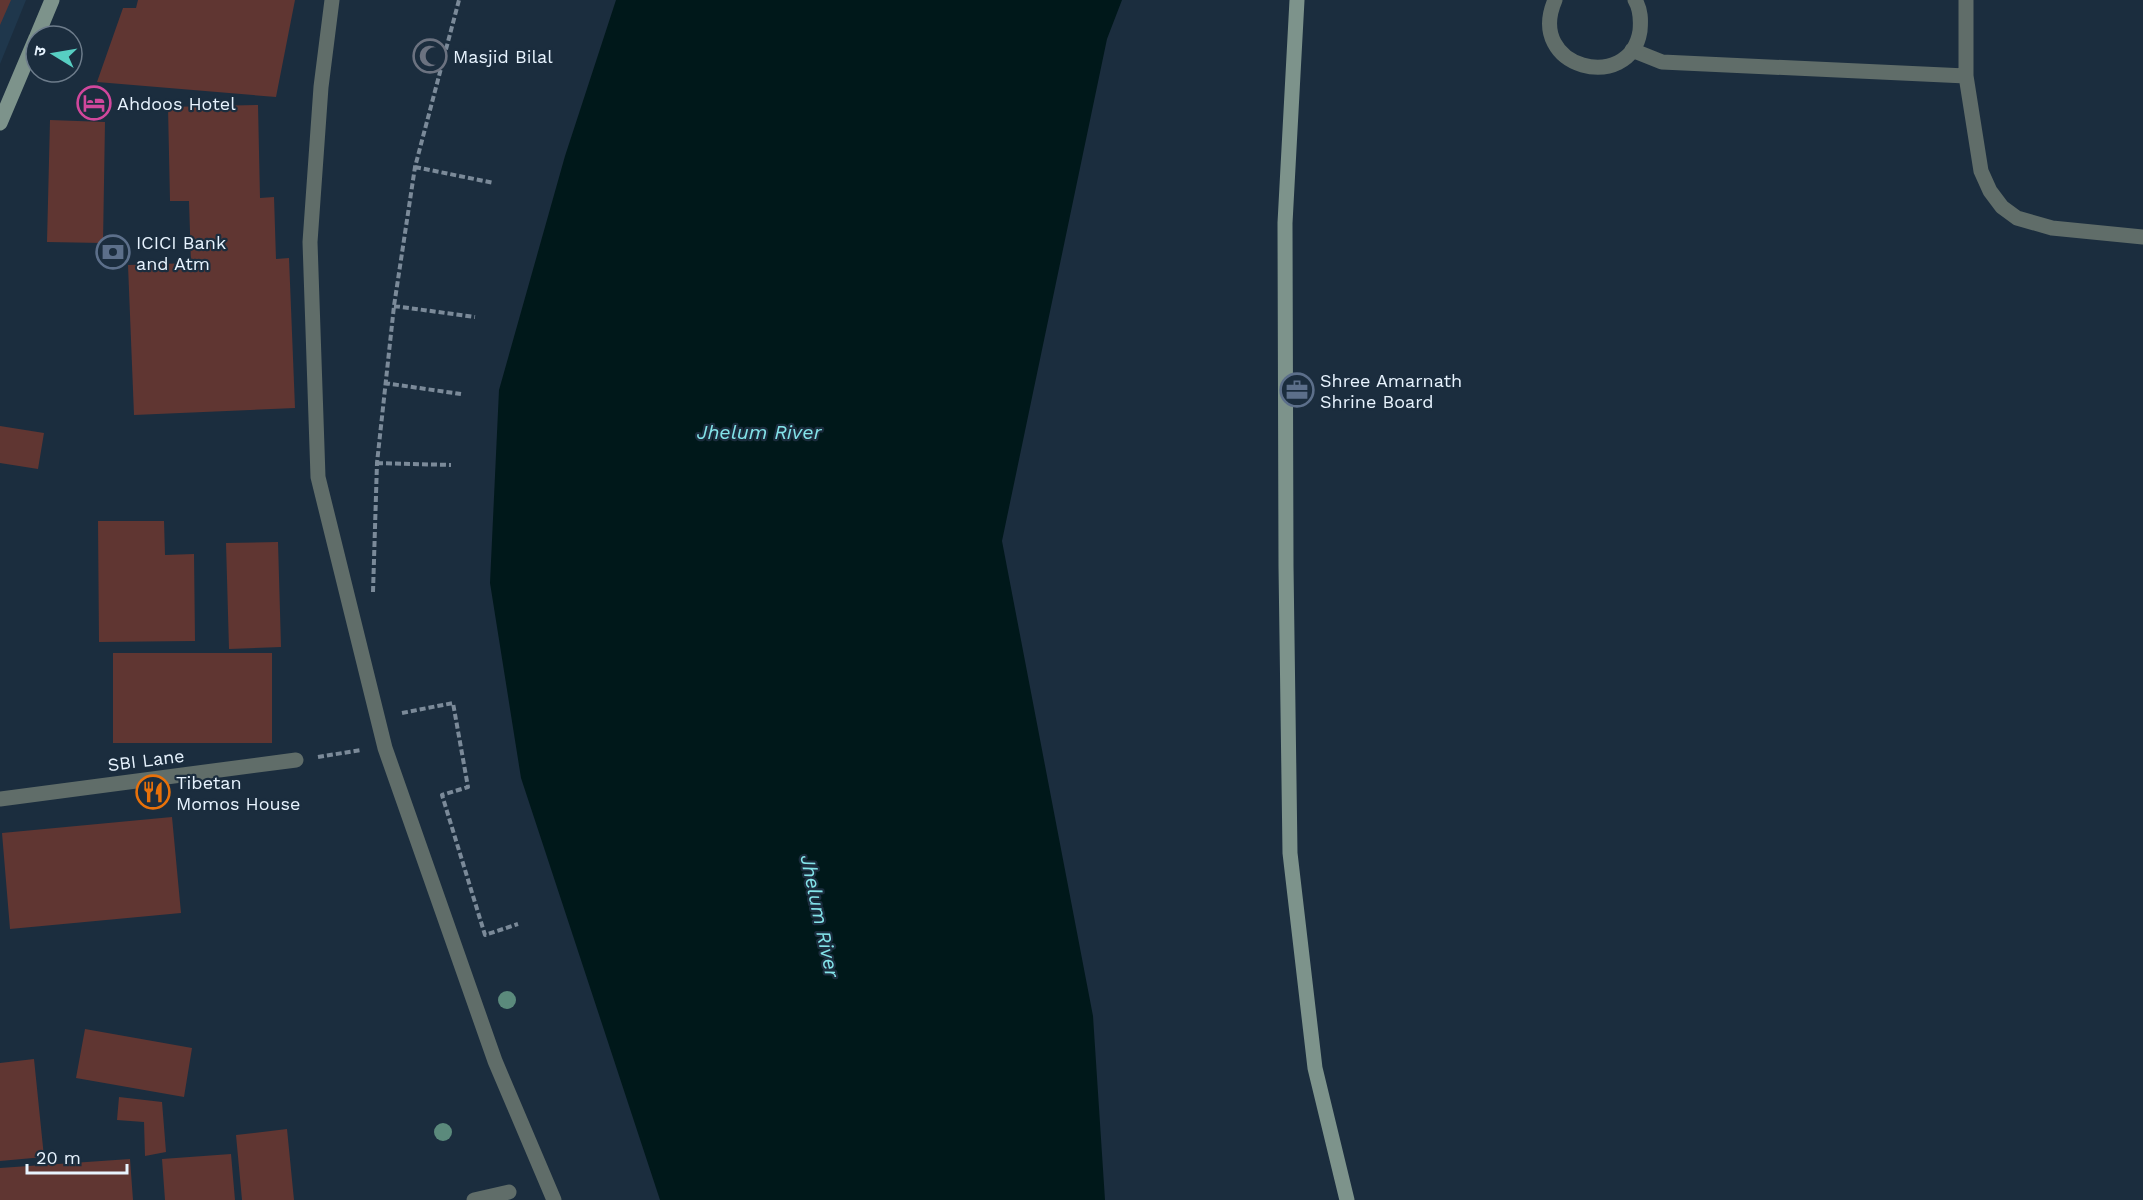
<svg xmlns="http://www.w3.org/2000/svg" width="2143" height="1200" viewBox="0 0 2143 1200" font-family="'Work Sans','Noto Sans Devanagari',sans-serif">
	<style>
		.built { fill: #1f374c }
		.water { fill: #00181a }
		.building { fill: #603632 }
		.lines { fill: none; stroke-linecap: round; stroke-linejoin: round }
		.path { stroke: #7b8a99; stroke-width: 4; stroke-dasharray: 6 3; stroke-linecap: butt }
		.service { stroke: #606d69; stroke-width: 15 }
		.minor { stroke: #606d69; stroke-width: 15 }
		.secondary { stroke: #7d938b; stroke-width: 15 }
		.tree { fill: #5b8a7c }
		.labels { text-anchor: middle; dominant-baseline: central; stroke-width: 4.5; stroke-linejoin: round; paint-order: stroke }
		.poi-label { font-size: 18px; fill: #e7f3fe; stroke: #1b2d3e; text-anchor: start }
		.street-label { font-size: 18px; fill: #e7f3fe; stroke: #1b2d3e }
		.water-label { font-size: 20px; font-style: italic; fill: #83e3e9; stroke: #1b2d3e }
	</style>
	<rect width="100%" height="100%" fill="#1b2d3e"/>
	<path class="built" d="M0,0h26l-26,64z"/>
	<path class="water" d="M616,0h506l-15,39 -105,502 91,475 12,184h-445l-139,-422 -31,-195 9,-193 66,-234z"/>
	<path class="building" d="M0,0h11l-11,25z
		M138,0h157l-19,97 -179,-15 26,-74h13z
		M258,105l2,93 14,-1 2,62 13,-1 6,150 -161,7 -6,-150 63,-2 -2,-62h-19l-2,-94z
		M50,120l55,2 -2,121 -56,-1z
		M0,426l44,7 -6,36 -38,-6z
		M98,521h66l1,34 29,-1 1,87 -96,1z
		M278,542l3,105 -52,2 -3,-106z
		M113,653h159v90h-159z
		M172,817l9,96 -171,16 -8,-96z
		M85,1029l107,19 -8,49 -108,-19z
		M34,1059l10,98 -44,4v-98z
		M119,1097l43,5 4,50 -21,4 -1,-34 -27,-2z
		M287,1129l7,71h-52l-6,-65z
		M231,1154l4,46h-70l-3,-41z
		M130,1159l3,41h-133v-32z"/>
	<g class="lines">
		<path class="path" d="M415,167l79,16
			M394,306l81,11
			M384,383l77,11
			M377,463l74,2
			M373,592l4,-129 17,-157 21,-139 44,-167
			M402,713l51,-10 15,84 -26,8 43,140 33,-11
			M318,757l43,-7"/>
		<path class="service" d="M1555,0c-30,69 75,94 85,31 1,-11 1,-21 -5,-31
			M1966,0v76
			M1632,50l30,12 304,14 15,95 9,20 12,16 15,11 35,10 91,9
			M0,799l296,-39
			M474,1200l35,-8"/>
		<path class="minor" d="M332,0l-11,87 -11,155 8,235 67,271 110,313 59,139"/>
		<path class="secondary" d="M1297,0l-12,223 1,343 4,287 25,215 32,132
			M37,36l15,-36
			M0,123l36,-85"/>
	</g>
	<g class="tree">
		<circle cx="507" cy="1000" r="9"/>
		<circle cx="443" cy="1132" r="9"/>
	</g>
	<defs>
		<symbol id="mosque-ring" viewBox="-11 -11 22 22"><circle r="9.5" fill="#1b2d3e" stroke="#6b7280" stroke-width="1.5"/><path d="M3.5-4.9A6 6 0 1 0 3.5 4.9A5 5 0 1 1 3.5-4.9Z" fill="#6b7280"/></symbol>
		<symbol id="hotel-ring" viewBox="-11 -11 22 22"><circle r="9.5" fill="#1b2d3e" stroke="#d1479c" stroke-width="1.5"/><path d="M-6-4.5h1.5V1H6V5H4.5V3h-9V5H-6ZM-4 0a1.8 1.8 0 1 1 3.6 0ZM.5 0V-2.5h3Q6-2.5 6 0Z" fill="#d1479c"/></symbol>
		<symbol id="bank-ring" viewBox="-11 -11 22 22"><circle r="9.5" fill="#1b2d3e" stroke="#5c6f8a" stroke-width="1.5"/><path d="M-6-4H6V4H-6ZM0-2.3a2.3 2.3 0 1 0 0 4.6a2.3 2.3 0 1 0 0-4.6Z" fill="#5c6f8a"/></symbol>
		<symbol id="office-ring" viewBox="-11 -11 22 22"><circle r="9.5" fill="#1b2d3e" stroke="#5c6f8a" stroke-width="1.5"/><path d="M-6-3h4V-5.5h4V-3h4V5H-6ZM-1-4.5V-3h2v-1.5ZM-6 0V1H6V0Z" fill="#5c6f8a"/></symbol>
		<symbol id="restaurant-ring" viewBox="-11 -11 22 22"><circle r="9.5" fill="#1b2d3e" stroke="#e8710a" stroke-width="1.5"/><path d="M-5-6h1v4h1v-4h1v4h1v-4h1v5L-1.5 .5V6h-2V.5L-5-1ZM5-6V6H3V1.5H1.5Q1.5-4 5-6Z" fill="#e8710a"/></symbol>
	</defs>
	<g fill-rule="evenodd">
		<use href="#mosque-ring" x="411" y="37" width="38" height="38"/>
		<use href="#hotel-ring" x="75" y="84" width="38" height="38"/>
		<use href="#bank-ring" x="94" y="233" width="38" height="38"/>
		<use href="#office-ring" x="1278" y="371" width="38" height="38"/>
		<use href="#restaurant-ring" x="134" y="773" width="38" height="38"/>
	</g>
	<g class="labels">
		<g class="poi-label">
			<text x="453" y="56">Masjid Bilal</text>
			<text x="117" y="103">Ahdoos Hotel</text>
			<text x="136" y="242">ICICI Bank<tspan x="136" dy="21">and Atm</tspan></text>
			<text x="1320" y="380">Shree Amarnath<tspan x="1320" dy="21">Shrine Board</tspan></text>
			<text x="176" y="782">Tibetan<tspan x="176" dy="21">Momos House</tspan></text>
		</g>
		<g class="street-label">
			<text transform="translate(146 760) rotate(-7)">SBI Lane</text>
		</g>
		<g class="water-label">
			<text x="759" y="432">Jhelum River</text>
			<text transform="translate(820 916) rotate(78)">Jhelum River</text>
		</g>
	</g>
	<g transform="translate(54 54) rotate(281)"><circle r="28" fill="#1b2d3e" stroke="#6d7c8b" stroke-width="1.5"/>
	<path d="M0-4.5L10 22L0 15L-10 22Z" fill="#57cec2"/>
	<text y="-9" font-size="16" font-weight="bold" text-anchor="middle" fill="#e7f3fe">उ</text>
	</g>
	<path d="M27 1164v9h100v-9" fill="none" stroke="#e7f3fe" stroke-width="3"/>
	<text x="36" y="1164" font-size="18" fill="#e7f3fe" stroke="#1b2d3e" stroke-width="4.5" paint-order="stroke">20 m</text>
</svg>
